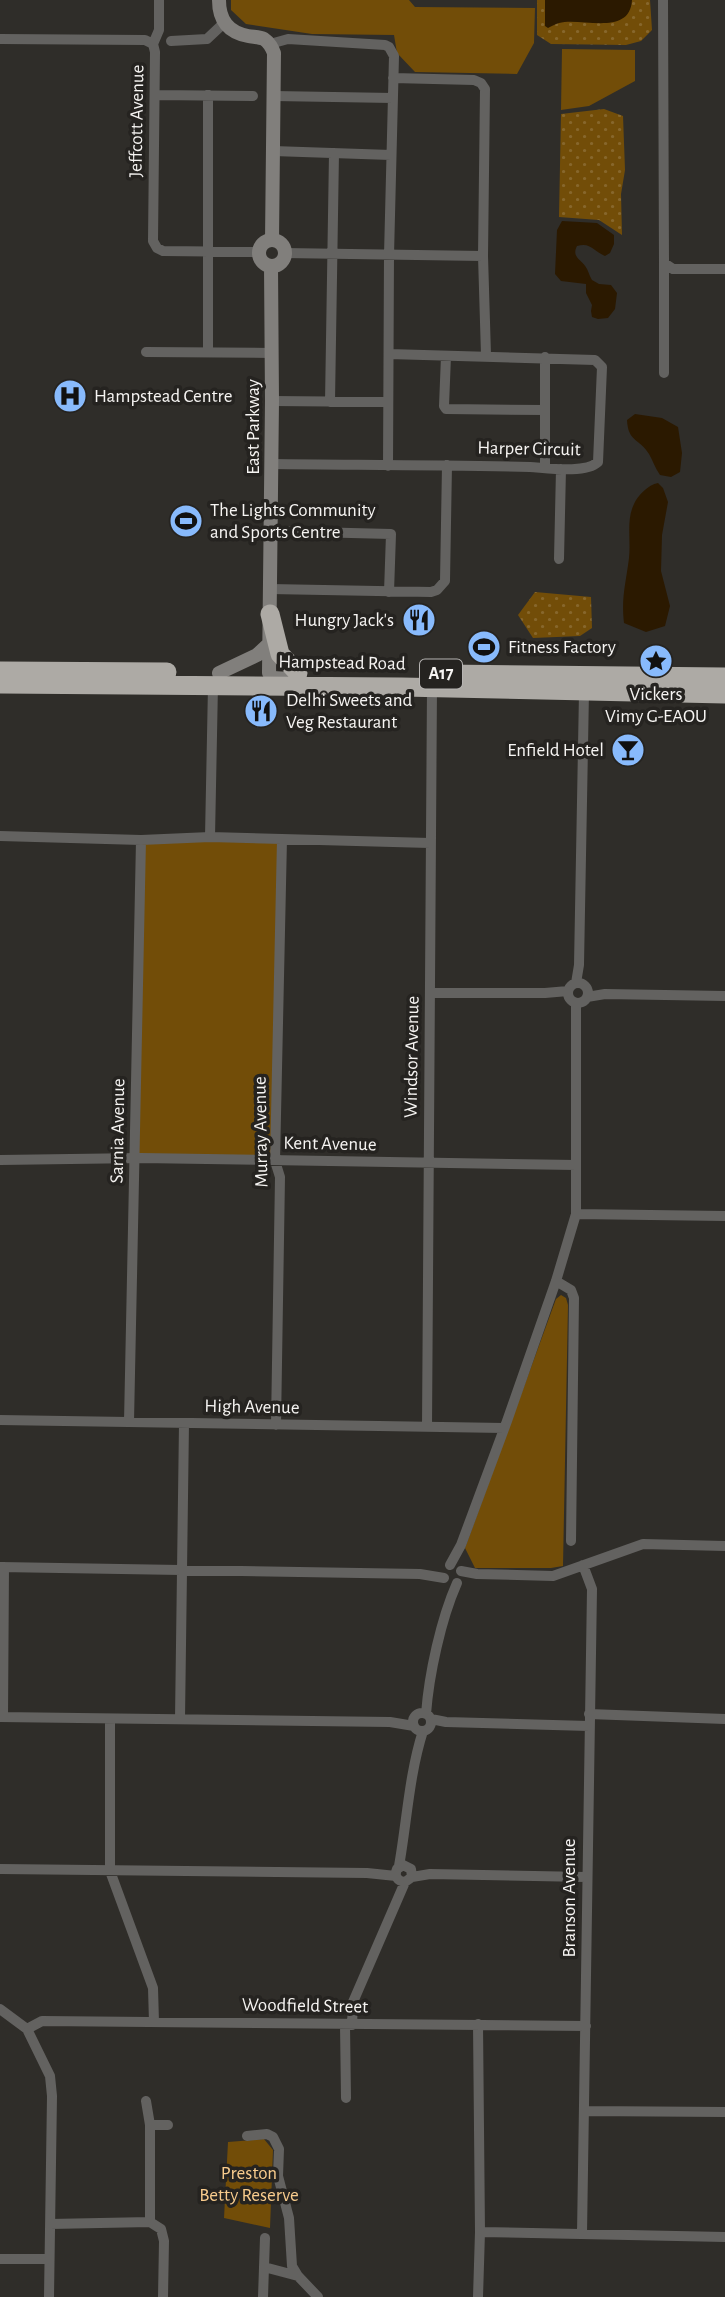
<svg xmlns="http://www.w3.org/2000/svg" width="725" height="2297" viewBox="0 0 725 2297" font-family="'Alegreya Sans',sans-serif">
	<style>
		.grass { fill: url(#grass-dots) }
		.park { fill: #724d08 }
		.water { fill: #2b1900 }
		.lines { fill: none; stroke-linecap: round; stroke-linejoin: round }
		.street { stroke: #636260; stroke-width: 10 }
		.secondary { stroke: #817f7c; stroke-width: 14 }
		.highway { stroke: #adaaa5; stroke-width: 19 }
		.labels { text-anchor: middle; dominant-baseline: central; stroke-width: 7; stroke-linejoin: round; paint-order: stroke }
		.shield { fill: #252320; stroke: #b7b5b3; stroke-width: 2 }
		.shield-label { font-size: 18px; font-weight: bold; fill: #f6f4f2 }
		.street-label { font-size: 19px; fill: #f6f4f2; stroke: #252320 }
		.poi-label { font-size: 19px; fill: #f6f4f2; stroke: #252320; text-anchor: start }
		.park-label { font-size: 19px; fill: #f9cc8d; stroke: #252320 }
	</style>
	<defs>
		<pattern id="grass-dots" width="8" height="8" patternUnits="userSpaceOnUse" patternTransform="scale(1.75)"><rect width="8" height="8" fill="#724d08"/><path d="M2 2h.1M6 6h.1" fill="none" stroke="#87672c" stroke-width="1.8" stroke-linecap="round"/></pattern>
	</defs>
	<rect width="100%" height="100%" fill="#2f2d29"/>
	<path class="grass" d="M537,0h113l2,30 -11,11 -15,4 -75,-1 -14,-9z
		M604,109l19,7 2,54 -4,24 1,41 -23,-15 -40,-3 2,-103z
		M535,592l56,5 1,31 -12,8 -47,2 -15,-23z"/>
	<path class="park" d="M231,0h178l6,7 120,1 -1,35 -17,31 -102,-2 -18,-19 -3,-18 -82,-1 -66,-10 -15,-14z
		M562,49l73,1v31l-46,25 -28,4z
		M282,839l-7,322 -140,-3 6,-318z
		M561,1295l5,3 2,7 -5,261 -12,2h-76l-10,-20 91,-249z
		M264,2139l9,11 -3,78 -46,-10 4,-76z"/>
	<path class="water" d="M545,0h87c-2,37 -51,17 -73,23 -4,1 -7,3 -11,5l-3,-2z
		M562,221l35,2 17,12v9l-4,9 -5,3c-12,-5 -14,-14 -28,-10 -6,12 5,13 10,23 2,4 3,8 5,11l7,4 12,1 6,8 -2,16 -7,9 -10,1 -6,-2 -1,-6 1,-6 -6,-12v-9l-25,-3 -6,-7 2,-44z
		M635,414l27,4 16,9 4,26 -2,19 -9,5 -11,-2c-5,-7 -7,-14 -11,-21 -10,-16 -21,-12 -22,-34z
		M658,483l5,5 5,14 -6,33 -1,36 9,35 -5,20 -19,6 -22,-9c-3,-26 2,-40 5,-65 2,-18 -3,-38 5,-54 4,-9 14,-19 24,-21z"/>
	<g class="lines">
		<path class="street" d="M663,0l1,263 9,6h52
			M0,39l145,1 8,4 2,8 -2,189 4,7 6,3 96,1
			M171,41l36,-2 17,-16
			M153,44l6,-14v-30
			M270,44l18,-5 97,6 4,2 5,9 -5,199 -1,211
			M393,78l81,2 7,3 4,6 -2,167 3,99
			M155,95l98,1
			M274,96l119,2
			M273,151l118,4
			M284,253l199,3
			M664,263v110
			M146,352l126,1
			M208,352v-257
			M446,356l-2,50 2,3 99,1
			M545,357v111
			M272,401l115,1
			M330,402l4,-249
			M272,464c86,1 172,1 258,3 17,1 55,7 68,-5l4,-95 -7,-7 -206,-6
			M271,531l120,3 -2,58
			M559,559l2,-90
			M270,589l161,3 6,-2 8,-9 2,-116
			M0,836l141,4 69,-3 220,6
			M210,837l3,-152
			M568 993a10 10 0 1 1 20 0a10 10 0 1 1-20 0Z
			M576,983l3,-18 5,-273
			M430,993h115l23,-2
			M587,997l18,-3 120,2
			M0,1160l141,-2 435,7
			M576,1214l149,2
			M556,1281l15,9 3,8 -3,243
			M0,1420l504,8
			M129,1422l12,-582
			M276,1425l4,-248 -5,-16 7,-322
			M427,1427l5,-740
			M450,1565l11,-20 46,-124 49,-140 20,-67v-211
			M0,1567l420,7 24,4
			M461,1571l16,3 76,2 90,-32 82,2
			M413 1722a9 9 0 1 1 18 0a9 9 0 1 1-18 0Z
			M426,1714c3,-40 15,-95 31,-131
			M589,1714l136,5
			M0,1717l390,5 24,4
			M3,1717l1,-150
			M110,1719v152l43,117 1,34
			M180,1719l4,-296
			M431,1719l15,3 143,4
			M399,1866c8,-45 10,-91 24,-135
			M0,1869l367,4 29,3
			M412,1877l18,-3 156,3
			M0,2009l27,20 23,47 2,20 -3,201
			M345,2025l1,73
			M352,2025l1,-23 52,-120 7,-5 -1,-8 -8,-4 -6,4c-3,7 0,12 8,13
			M27,2029l15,-8 544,5
			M146,2101l4,24v97
			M585,2111l140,1
			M150,2125h18
			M247,2136l20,-2 6,3 6,12 -1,27 11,42 3,48 6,10
			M50,2224l100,-2 11,7 3,12 -1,56
			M480,2232l245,5
			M582,2234l10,-645 -9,-24
			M0,2259h49
			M264,2267l34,9 20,21
			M263,2297l2,-59
			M478,2297l2,-65 -2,-208"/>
		<path class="secondary" d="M219,0c0,20 9,32 29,36 5,1 12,1 16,3 6,4 8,9 10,14l-2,187
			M259 253a13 13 0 1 1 26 0a13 13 0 1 1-26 0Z
			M271,266l1,135 -3,272 4,5 15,1
			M219,673l38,-18 13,-12"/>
		<path class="highway" d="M270,614l10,40 18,19
			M0,671l167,1
			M442,674l283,3
			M0,684l402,3 323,7"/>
	</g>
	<defs>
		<symbol id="hospital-disc" viewBox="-11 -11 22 22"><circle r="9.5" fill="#88bafc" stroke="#252320"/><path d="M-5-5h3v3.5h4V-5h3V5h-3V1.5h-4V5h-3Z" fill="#111"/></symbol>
		<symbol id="stadium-disc" viewBox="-11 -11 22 22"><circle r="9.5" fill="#88bafc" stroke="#252320"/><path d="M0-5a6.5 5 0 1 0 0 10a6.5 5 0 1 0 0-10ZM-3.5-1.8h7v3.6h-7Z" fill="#111"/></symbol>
		<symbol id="restaurant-disc" viewBox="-11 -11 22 22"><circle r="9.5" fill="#88bafc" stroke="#252320"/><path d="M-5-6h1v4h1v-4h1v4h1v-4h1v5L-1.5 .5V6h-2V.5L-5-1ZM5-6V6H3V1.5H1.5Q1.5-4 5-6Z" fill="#111"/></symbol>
		<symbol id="sight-disc" viewBox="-11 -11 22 22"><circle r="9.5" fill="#88bafc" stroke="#252320"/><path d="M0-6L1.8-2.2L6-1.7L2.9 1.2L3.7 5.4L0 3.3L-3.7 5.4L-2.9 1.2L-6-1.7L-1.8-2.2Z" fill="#111"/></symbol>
		<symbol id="bar-disc" viewBox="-11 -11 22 22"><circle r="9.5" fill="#88bafc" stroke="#252320"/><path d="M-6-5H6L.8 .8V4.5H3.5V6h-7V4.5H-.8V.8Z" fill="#111"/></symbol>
	</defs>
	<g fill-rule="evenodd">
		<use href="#hospital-disc" x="51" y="377" width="38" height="38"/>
		<use href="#stadium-disc" x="167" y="502" width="38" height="38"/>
		<use href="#restaurant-disc" x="400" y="601" width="38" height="38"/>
		<use href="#stadium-disc" x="465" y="628" width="38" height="38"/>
		<use href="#sight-disc" x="637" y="642" width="38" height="38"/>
		<use href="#restaurant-disc" x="242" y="692" width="38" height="38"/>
		<use href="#bar-disc" x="609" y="731" width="38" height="38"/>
	</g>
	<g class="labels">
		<rect class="shield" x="420" y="659.5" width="42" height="29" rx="5"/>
		<g class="shield-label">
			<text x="441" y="674">A17</text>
		</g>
		<g class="street-label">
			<text transform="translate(137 121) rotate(-89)">Jeffcott Avenue</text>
			<text transform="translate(253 427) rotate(-90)">East Parkway</text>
			<text transform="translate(529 449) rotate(1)">Harper Circuit</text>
			<text transform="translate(342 663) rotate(1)">Hampstead Road</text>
			<text transform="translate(412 1057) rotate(-89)">Windsor Avenue</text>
			<text transform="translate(118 1131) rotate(-89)">Sarnia Avenue</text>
			<text transform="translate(261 1132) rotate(-91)">Murray Avenue</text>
			<text transform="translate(330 1144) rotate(1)">Kent Avenue</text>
			<text transform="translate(252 1407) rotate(1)">High Avenue</text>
			<text transform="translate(569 1898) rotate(-90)">Branson Avenue</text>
			<text transform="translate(305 2006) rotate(1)">Woodfield Street</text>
		</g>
		<g class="poi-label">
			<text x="94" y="396">Hampstead Centre</text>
			<text x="210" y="510">The Lights Community<tspan x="210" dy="22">and Sports Centre</tspan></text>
			<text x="394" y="620" text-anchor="end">Hungry Jack's</text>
			<text x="508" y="647">Fitness Factory</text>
			<text x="656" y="694" text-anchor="middle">Vickers<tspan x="656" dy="22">Vimy G-EAOU</tspan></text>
			<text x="286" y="700">Delhi Sweets and<tspan x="286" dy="22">Veg Restaurant</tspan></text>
			<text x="604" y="750" text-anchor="end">Enfield Hotel</text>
		</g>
		<g class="park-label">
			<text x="249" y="2173">Preston<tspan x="249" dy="22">Betty Reserve</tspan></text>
		</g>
	</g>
</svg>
